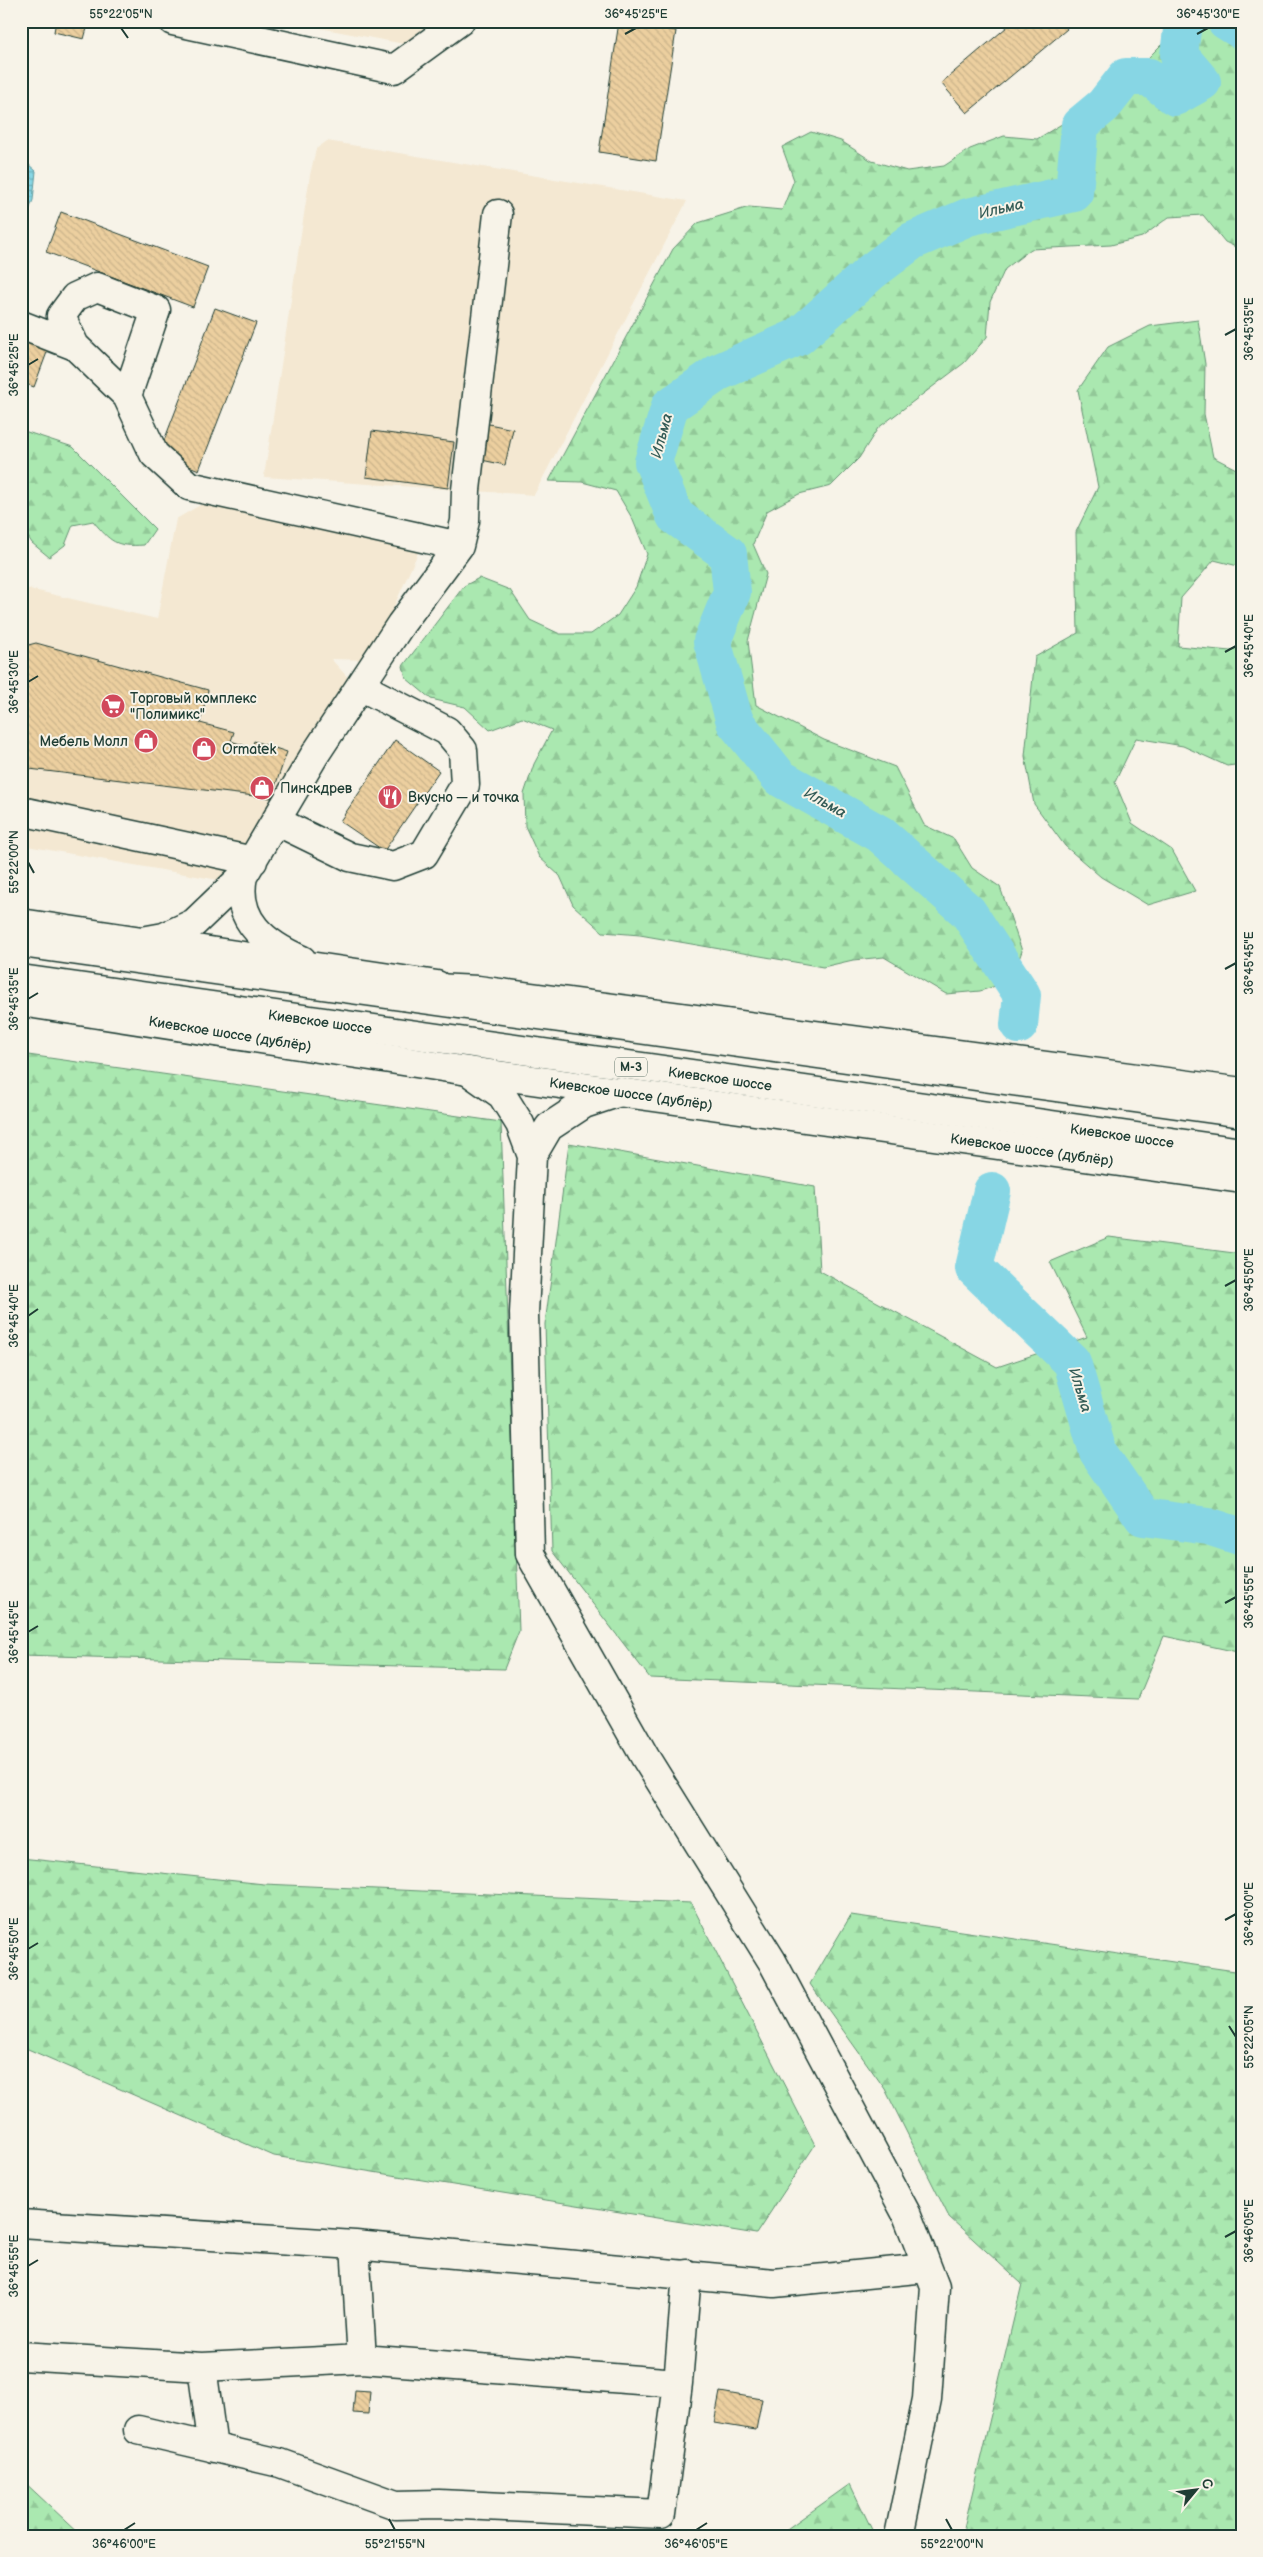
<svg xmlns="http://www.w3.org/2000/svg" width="1263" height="2557" viewBox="0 0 1263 2557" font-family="'Balsamiq Sans',sans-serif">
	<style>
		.built { fill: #f4e8d2 }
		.forest { fill: url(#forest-firs); stroke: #649272 }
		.water { fill: url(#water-rules); stroke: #5d999e }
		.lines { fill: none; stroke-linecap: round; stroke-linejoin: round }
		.shore { stroke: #497a7a; stroke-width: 1 }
		.river { stroke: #87d6e4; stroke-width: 38 }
		.building { fill: url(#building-back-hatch); stroke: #1f3d34 }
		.minor-casing { stroke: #1f3d34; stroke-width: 31 }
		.major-casing { stroke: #1f3d34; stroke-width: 31 }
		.highway-casing { stroke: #1f3d34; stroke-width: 31 }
		.minor { stroke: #f7f3e8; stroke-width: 28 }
		.major { stroke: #f7f3e8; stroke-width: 28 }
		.highway { stroke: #f7f3e8; stroke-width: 28 }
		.ticks { fill: none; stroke: #1f3d34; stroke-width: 2 }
		.labels { text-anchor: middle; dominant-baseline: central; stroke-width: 4; stroke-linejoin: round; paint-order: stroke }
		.shield { fill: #f7f3e8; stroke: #60746a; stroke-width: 1 }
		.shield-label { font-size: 12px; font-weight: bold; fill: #1f3d34 }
		.poi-label { font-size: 14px; fill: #1f3d34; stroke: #f7f3e8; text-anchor: start }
		.street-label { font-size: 14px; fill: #1f3d34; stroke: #f7f3e8 }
		.water-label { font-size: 15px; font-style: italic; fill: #345c57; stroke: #f7f3e8 }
		.neatline { fill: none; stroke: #1f3d34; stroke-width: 2 }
		.ticks-label { font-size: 12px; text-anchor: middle; fill: #1f3d34 }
	</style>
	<defs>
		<pattern id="forest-firs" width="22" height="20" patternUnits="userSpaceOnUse" patternTransform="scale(1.25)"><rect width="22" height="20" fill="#aae8b0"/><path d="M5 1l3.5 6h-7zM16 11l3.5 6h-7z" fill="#92c898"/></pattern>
		<pattern id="water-rules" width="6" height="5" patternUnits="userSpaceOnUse" patternTransform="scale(1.25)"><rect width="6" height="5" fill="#87d6e4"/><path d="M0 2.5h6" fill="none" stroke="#6eafba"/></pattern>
		<pattern id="building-back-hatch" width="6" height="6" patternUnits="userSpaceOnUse" patternTransform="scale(1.25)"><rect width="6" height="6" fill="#eccf9f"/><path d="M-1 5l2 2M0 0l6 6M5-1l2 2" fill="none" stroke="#cab38a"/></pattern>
	</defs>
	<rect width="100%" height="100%" fill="#f7f3e8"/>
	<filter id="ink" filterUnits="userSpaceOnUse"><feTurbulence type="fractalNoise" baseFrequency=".02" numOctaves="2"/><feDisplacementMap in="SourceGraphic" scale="10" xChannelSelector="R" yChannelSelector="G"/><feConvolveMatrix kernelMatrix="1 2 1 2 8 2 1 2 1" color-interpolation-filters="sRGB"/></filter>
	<g filter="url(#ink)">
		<path class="built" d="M283,21h150l-29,23z
			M327,141l360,60 -153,294 -270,-18 46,-302 6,-26z
			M202,504l219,42 -51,114 -39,-1 20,22 -121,201 -209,-37v-258l136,32 19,-100z"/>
		<path class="forest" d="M1175,21h67v229l-17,-8 -22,-27 -34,2 -27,20 -31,8 -80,4 -26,20 -15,33 -3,35 -23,26 -86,65 -19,30 -28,28 -32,8 -32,17 -14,33 13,30 -18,67 8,64 68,35 71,27 29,58 30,14 18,29 28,19 22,64 -11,30 -31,10 -34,3 -62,-37 -31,3 -30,7 -183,-32 -37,-3 -30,-27 -13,-29 -21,-19 -14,-31 -1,-32 10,-30 18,-34 -30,-12 -32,12 -25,-23 -34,-8 -25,-21 -3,-12 61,-80 15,-8 31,12 20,30 30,14h31l27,-19 18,-28 11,-33 -15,-36 -16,-27 -34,-9 -33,-1 124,-232 25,-26 51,-16 33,3 12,-30 -12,-33 29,-15 30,9 31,20 35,10 37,-5 26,-17 34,-13 33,3 38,-23 35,-33 26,-13 28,-28z
			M1198,320l7,44 -1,50 9,43 29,15v95l-28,-7 -33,38 -3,48 52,5 12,-4v117l-15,2 -44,-20 -47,-8 -21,44 17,41 40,27 23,41 -47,14 -47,-28 -36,-31 -31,-42 -9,-48 10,-99 43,-24 -2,-101 22,-45 -20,-97 30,-43 42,-21z
			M21,430l52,17 82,82 -11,16c-29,2 -33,-3 -51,-24l-20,4 -8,20 -16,12 -17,-14 -11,-17z
			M21,1054l480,68 18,509 -15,38 -483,-14z
			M569,1143l246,44 5,84 177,96 90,-30 -37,-75 59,-25 133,17v399l-78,-17 -26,63 -488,-21 -98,-127 -7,-227z
			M21,1858l243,26 427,19 124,242 -59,89 -482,-78 -253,-110z
			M851,1915l391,57v564h-280l60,-252 -73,-67 -64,-128 -75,-105z
			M21,2479l61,57h-61z
			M850,2484l25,52h-98z"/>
		<path class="water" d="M21,158l15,13 -3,29 -12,31z"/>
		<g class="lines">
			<path class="shore" d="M21,165l9,9 -2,25 -7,18"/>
			<path class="river" d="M1226,21l16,10
				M1019,1025l3,-30 -54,-83 -88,-78 -100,-56 -45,-56 -23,-81 20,-49 -4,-38 -53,-38 -22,-54 17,-56 49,-34 79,-35 73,-65 41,-31 56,-24 106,-24 6,-68 24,-20 22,-28h23l26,20 27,-15 -23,-27 4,-33 3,-1
				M992,1191l-18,77 98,94 26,90 45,65 65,9 34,11"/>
		</g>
		<path class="building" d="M56,21h33l-5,18 -30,-7z
			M1014,21h47l6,8 -100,84 -26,-30z
			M619,22l57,9 -20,130 -57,-9z
			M61,212l147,55 -15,40 -147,-55z
			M215,308l41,15 -57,147 -40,-16z
			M21,336l28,11 -15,40 -13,-5z
			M484,423l29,6 -8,36 -28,-6z
			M372,431l82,11 -6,46 -82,-11z
			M36,643l172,47 -8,33 34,9 -3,9 21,7 2,-7 33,11 -16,46 -250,-30v-121z
			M395,740l44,31 -55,80 -44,-30z
			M355,2390l15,1 -2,23 -15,-1z
			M720,2392l42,7 -6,31 -42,-7z"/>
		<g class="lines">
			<defs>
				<path id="minor" d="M173,21l221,48 66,-48
					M21,325l54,21
					M127,396l29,-86 -59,-23 -22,10 -14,19 14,30 52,50 27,58 35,32 270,60
					M21,811l232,50
					M276,821l74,36 43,9 31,-12 41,-69 -2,-35 -16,-19 -87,-45
					M243,876c-9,44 22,68 59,84
					M21,923l416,62
					M142,941l22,-4 30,-14 49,-47 71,-120 87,-132 58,-78 6,-25 1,-31 32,-276
					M468,1071l34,24 18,29 12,32 -8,157 6,241 115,203 127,204 135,254 28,72 -8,112 -28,137
					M532,1156l17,-29 35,-23 36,-12
					M21,2224l334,21 419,38 153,-15
					M355,2245l7,114
					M21,2356l181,11 160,-8 316,24
					M202,2367l11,81
					M138,2430l142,33 116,42 43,-1 222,10 17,-131 9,-109"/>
				<path id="major" d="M413,987l65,3 764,102
					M21,1002l447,69 774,108"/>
				<path id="highway" d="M21,943l1221,170
					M21,979l1221,173"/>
			</defs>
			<use href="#minor" class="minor-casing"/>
			<use href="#major" class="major-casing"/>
			<use href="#highway" class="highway-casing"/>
			<use href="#minor" class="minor"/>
			<use href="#major" class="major"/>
			<use href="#highway" class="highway"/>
		</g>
	</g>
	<path class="ticks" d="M121,28l7,10M625,34l11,-6M1197,34l11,-6M1225,335l11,-6M28,365l10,-6M1225,652l11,-6M28,682l10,-6M28,862l6,11M1225,969l11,-6M28,999l10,-6M1225,1286l11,-6M28,1316l10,-7M1225,1603l11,-6M28,1632l10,-6M1225,1920l11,-6M28,1949l10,-6M1229,2026l7,11M1225,2237l11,-6M28,2266l10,-6M389,2519l6,11M946,2519l6,11M124,2530l11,-7M696,2530l11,-7"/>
	<defs>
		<symbol id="supermarket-disc" viewBox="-11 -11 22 22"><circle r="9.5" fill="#d1495b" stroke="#f7f3e8"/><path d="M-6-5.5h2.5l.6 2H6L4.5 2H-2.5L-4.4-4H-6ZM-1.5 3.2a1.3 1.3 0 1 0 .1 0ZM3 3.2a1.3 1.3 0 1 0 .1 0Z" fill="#fff"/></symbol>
		<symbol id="shop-disc" viewBox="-11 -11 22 22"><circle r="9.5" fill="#d1495b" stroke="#f7f3e8"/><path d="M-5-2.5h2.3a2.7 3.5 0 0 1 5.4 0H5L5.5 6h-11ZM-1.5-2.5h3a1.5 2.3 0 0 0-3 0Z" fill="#fff"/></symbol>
		<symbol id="restaurant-disc" viewBox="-11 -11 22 22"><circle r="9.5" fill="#d1495b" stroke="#f7f3e8"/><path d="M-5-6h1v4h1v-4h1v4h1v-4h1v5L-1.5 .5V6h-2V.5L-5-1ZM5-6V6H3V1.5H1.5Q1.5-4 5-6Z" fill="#fff"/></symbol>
	</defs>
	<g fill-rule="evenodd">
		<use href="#supermarket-disc" x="99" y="692" width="28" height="28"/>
		<use href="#shop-disc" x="132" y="727" width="28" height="28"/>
		<use href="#shop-disc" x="190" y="735" width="28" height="28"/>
		<use href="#shop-disc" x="248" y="774" width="28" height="28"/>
		<use href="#restaurant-disc" x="376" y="783" width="28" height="28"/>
	</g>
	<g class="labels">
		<rect class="shield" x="615" y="1057.5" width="32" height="19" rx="4"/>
		<g class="shield-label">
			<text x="631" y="1067">М-3</text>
		</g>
		<g class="poi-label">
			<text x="130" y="698">Торговый комплекс<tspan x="130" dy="16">"Полимикс"</tspan></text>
			<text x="128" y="741" text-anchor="end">Мебель Молл</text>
			<text x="222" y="749">Ormatek</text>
			<text x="280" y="788">Пинскдрев</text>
			<text x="408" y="797">Вкусно — и точка</text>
		</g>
		<g class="street-label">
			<text transform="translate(320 1022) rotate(8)">Киевское шоссе</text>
			<text transform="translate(230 1034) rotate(9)">Киевское шоссе (дублёр)</text>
			<text transform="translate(720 1079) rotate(8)">Киевское шоссе</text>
			<text transform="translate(631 1094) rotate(8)">Киевское шоссе (дублёр)</text>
			<text transform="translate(1122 1136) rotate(8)">Киевское шоссе</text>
			<text transform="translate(1032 1150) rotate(8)">Киевское шоссе (дублёр)</text>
		</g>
		<g class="water-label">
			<text transform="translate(1001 209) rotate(-13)">Ильма</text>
			<text transform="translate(662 436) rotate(-75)">Ильма</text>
			<text transform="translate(825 803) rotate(29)">Ильма</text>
			<text transform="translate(1080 1390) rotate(73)">Ильма</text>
		</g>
	</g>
	<rect width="1263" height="2557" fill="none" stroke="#f7f3e8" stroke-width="55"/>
	<g transform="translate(1196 2490) rotate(61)" stroke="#f7f3e8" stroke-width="4" paint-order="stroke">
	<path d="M0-4L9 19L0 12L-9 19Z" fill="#1f3d34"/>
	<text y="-8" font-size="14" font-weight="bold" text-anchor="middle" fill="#1f3d34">С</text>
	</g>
	<rect x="28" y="28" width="1208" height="2502" class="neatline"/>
	<g class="ticks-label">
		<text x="121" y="18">55°22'05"N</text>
		<text x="636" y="18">36°45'25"E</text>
		<text x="1208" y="18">36°45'30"E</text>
		<text transform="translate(1249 329) rotate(-90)" y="4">36°45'35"E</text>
		<text transform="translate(14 365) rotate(-90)" y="4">36°45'25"E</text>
		<text transform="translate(1249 646) rotate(-90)" y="4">36°45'40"E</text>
		<text transform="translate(14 682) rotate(-90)" y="4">36°45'30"E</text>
		<text transform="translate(14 862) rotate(-90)" y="4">55°22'00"N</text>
		<text transform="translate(1249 963) rotate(-90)" y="4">36°45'45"E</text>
		<text transform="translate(14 999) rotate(-90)" y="4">36°45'35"E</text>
		<text transform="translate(1249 1280) rotate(-90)" y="4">36°45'50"E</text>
		<text transform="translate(14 1316) rotate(-90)" y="4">36°45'40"E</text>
		<text transform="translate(1249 1597) rotate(-90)" y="4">36°45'55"E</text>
		<text transform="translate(14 1632) rotate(-90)" y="4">36°45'45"E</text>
		<text transform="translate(1249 1914) rotate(-90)" y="4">36°46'00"E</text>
		<text transform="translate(14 1949) rotate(-90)" y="4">36°45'50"E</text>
		<text transform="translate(1249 2037) rotate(-90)" y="4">55°22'05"N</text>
		<text transform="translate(1249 2231) rotate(-90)" y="4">36°46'05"E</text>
		<text transform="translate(14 2266) rotate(-90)" y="4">36°45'55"E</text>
		<text x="124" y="2548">36°46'00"E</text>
		<text x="395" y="2548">55°21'55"N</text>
		<text x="696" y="2548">36°46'05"E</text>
		<text x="952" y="2548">55°22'00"N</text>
	</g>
</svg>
